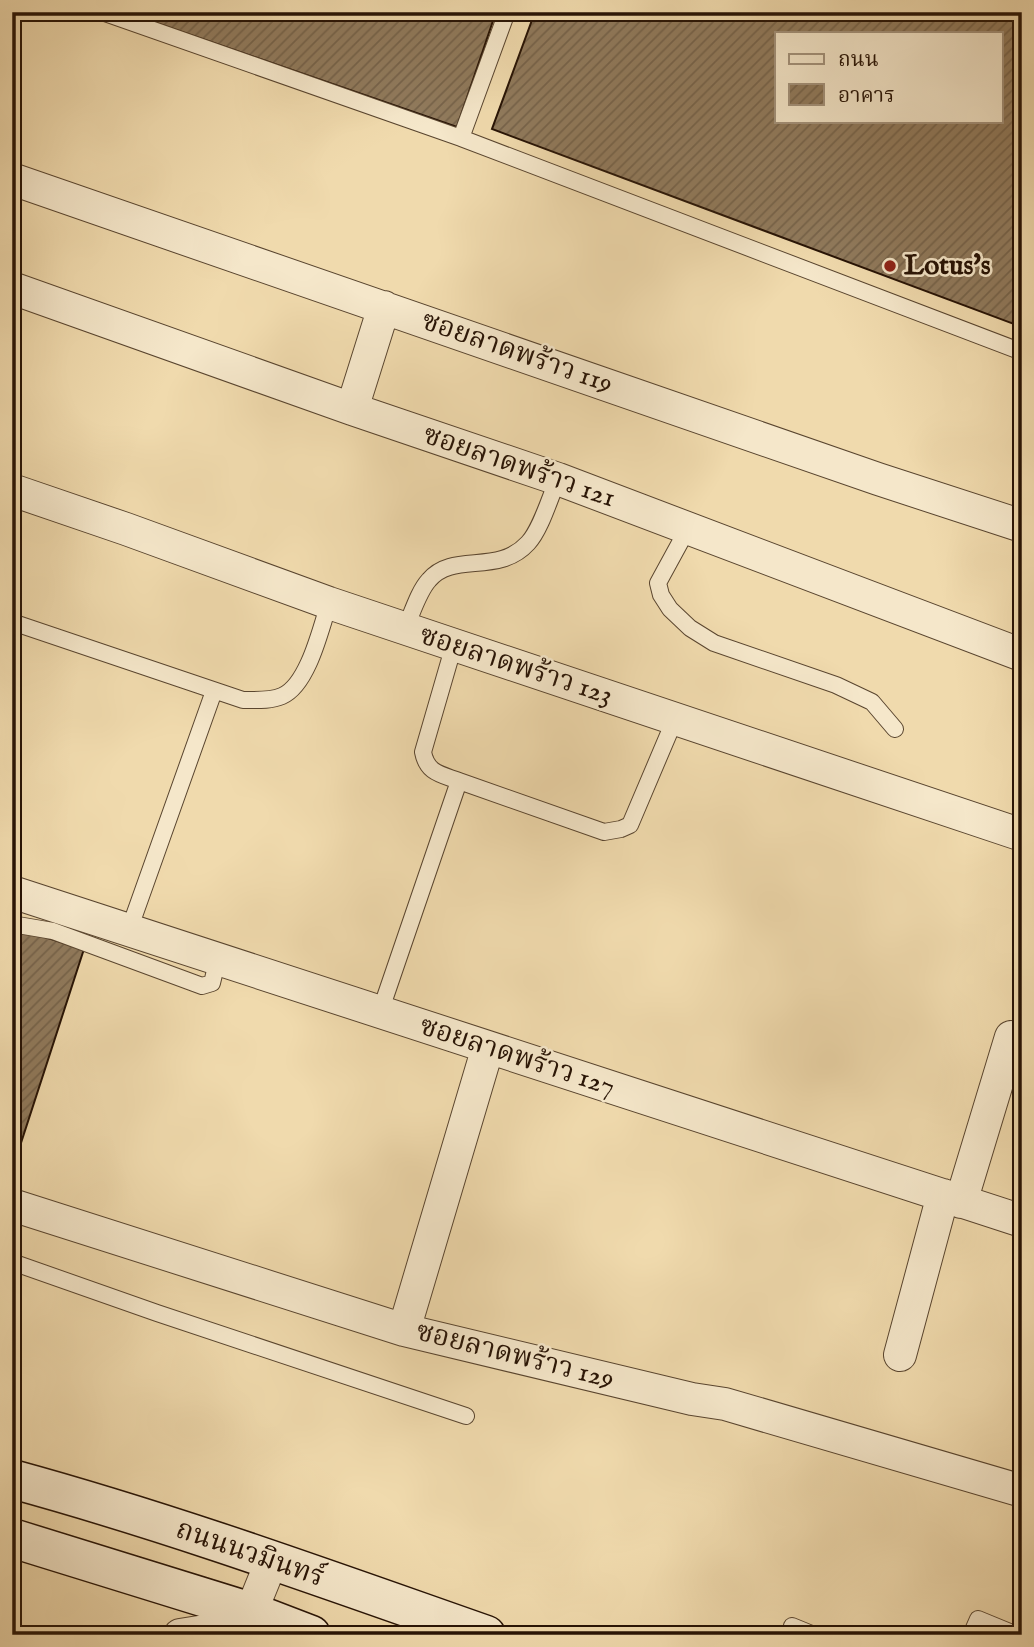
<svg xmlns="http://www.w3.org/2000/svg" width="1034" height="1647" viewBox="0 0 1034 1647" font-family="'IM FELL English','Noto Serif Thai',serif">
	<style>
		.building { fill: url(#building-hatch); stroke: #271305; stroke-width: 2; fill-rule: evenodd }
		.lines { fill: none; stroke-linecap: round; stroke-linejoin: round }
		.lane-casing { stroke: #59452f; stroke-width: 18 }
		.street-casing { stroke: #59452f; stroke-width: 34 }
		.secondary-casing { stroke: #271305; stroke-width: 41 }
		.lane { stroke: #f5e7ca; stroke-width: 16 }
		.street { stroke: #f5e7ca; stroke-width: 32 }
		.secondary { stroke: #f5e7ca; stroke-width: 38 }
		.poi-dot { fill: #8f2418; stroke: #f5e7ca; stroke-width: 2.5 }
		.labels { text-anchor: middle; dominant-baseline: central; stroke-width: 5; stroke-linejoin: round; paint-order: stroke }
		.poi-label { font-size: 28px; font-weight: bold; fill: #271305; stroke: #f5e7ca; text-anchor: start }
		.street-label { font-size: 28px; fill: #271305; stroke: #f5e7ca }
	</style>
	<defs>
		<pattern id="building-hatch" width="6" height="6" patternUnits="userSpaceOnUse" patternTransform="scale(1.75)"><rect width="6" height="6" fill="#907a5c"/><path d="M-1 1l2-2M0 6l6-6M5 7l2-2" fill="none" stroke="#76634a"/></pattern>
	</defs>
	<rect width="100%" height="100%" fill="#f0daad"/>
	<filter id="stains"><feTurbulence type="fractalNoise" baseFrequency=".00286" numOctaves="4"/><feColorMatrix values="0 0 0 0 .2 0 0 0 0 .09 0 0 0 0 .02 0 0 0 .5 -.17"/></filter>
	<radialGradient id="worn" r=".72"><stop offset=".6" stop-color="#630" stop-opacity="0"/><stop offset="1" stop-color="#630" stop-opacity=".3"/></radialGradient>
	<path class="building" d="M124,12h372l-39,115z
		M535,12h487v315l-530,-198zM777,33h224v88h-224z
		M12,927l72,22 -64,197 -8,-3z"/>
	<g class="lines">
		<defs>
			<path id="lane" d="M102,12l359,126 561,214
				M461,138l46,-126
				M688,528l-30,55 3,12 9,14 20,19 24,15 122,42 36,17 23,27
				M12,622l231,78c13,0 27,1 39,-4 26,-11 39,-68 47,-93
				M405,629c7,-15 13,-37 24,-49 24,-29 69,-4 99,-37 13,-14 22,-46 30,-64
				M454,645l-31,107c4,21 17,22 36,29
				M12,924l41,7 149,55 10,-3 6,-25
				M129,930l85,-239
				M380,1012l79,-231 145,51 17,-3 9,-4 45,-106
				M12,1262l145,51 309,103
				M792,1626l22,9
				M971,1635l7,-16 39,16"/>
			<path id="street" d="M12,179l866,300 144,47
				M12,288l340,121 206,70 464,176
				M352,409l32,-102
				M12,490l114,39 203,74 693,232
				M12,892l1010,329
				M961,1202l50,-165
				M12,1205l392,125 288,69 33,5 297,87
				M404,1330l84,-283
				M900,1355l43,-160
				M180,1635l25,-4 46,-19 21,-52"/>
			<path id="secondary" d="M12,1479c161,44 317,101 474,156
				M12,1538l239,74 60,23"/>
		</defs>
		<use href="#lane" class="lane-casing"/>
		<use href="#street" class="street-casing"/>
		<use href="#secondary" class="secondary-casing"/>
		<use href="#lane" class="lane"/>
		<use href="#street" class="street"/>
		<use href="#secondary" class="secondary"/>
	</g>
	<circle class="poi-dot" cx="890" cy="266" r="7"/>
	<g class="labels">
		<g class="poi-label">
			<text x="904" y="266">Lotus's</text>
		</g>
		<g class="street-label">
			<text transform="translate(517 353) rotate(19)">ซอยลาดพร้าว 119</text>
			<text transform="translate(519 467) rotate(19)">ซอยลาดพร้าว 121</text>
			<text transform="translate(516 666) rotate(18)">ซอยลาดพร้าว 123</text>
			<text transform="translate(517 1057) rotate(18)">ซอยลาดพร้าว 127</text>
			<text transform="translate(515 1356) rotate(14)">ซอยลาดพร้าว 129</text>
			<text transform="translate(250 1554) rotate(19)">ถนนนวมินทร์</text>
		</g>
	</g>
	<rect width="1034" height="1647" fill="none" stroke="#f0daad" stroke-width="42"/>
	<rect x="14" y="14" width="1006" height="1619" fill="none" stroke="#271305" stroke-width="3.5"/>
	<rect x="21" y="21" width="992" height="1605" fill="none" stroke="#271305" stroke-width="2"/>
	<rect x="775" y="32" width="228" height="91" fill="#f5e7ca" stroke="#a3927b" stroke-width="2"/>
	<rect x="789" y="54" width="35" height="10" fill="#f5e7ca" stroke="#a3927b" stroke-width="2"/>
	<text x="838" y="66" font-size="21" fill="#271305">ถนน</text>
	<rect x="789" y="84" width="35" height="21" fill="url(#building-hatch)" stroke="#a3927b" stroke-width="2"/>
	<text x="838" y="102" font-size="21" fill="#271305">อาคาร</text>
	<rect width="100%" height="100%" filter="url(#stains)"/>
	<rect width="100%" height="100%" fill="url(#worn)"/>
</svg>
